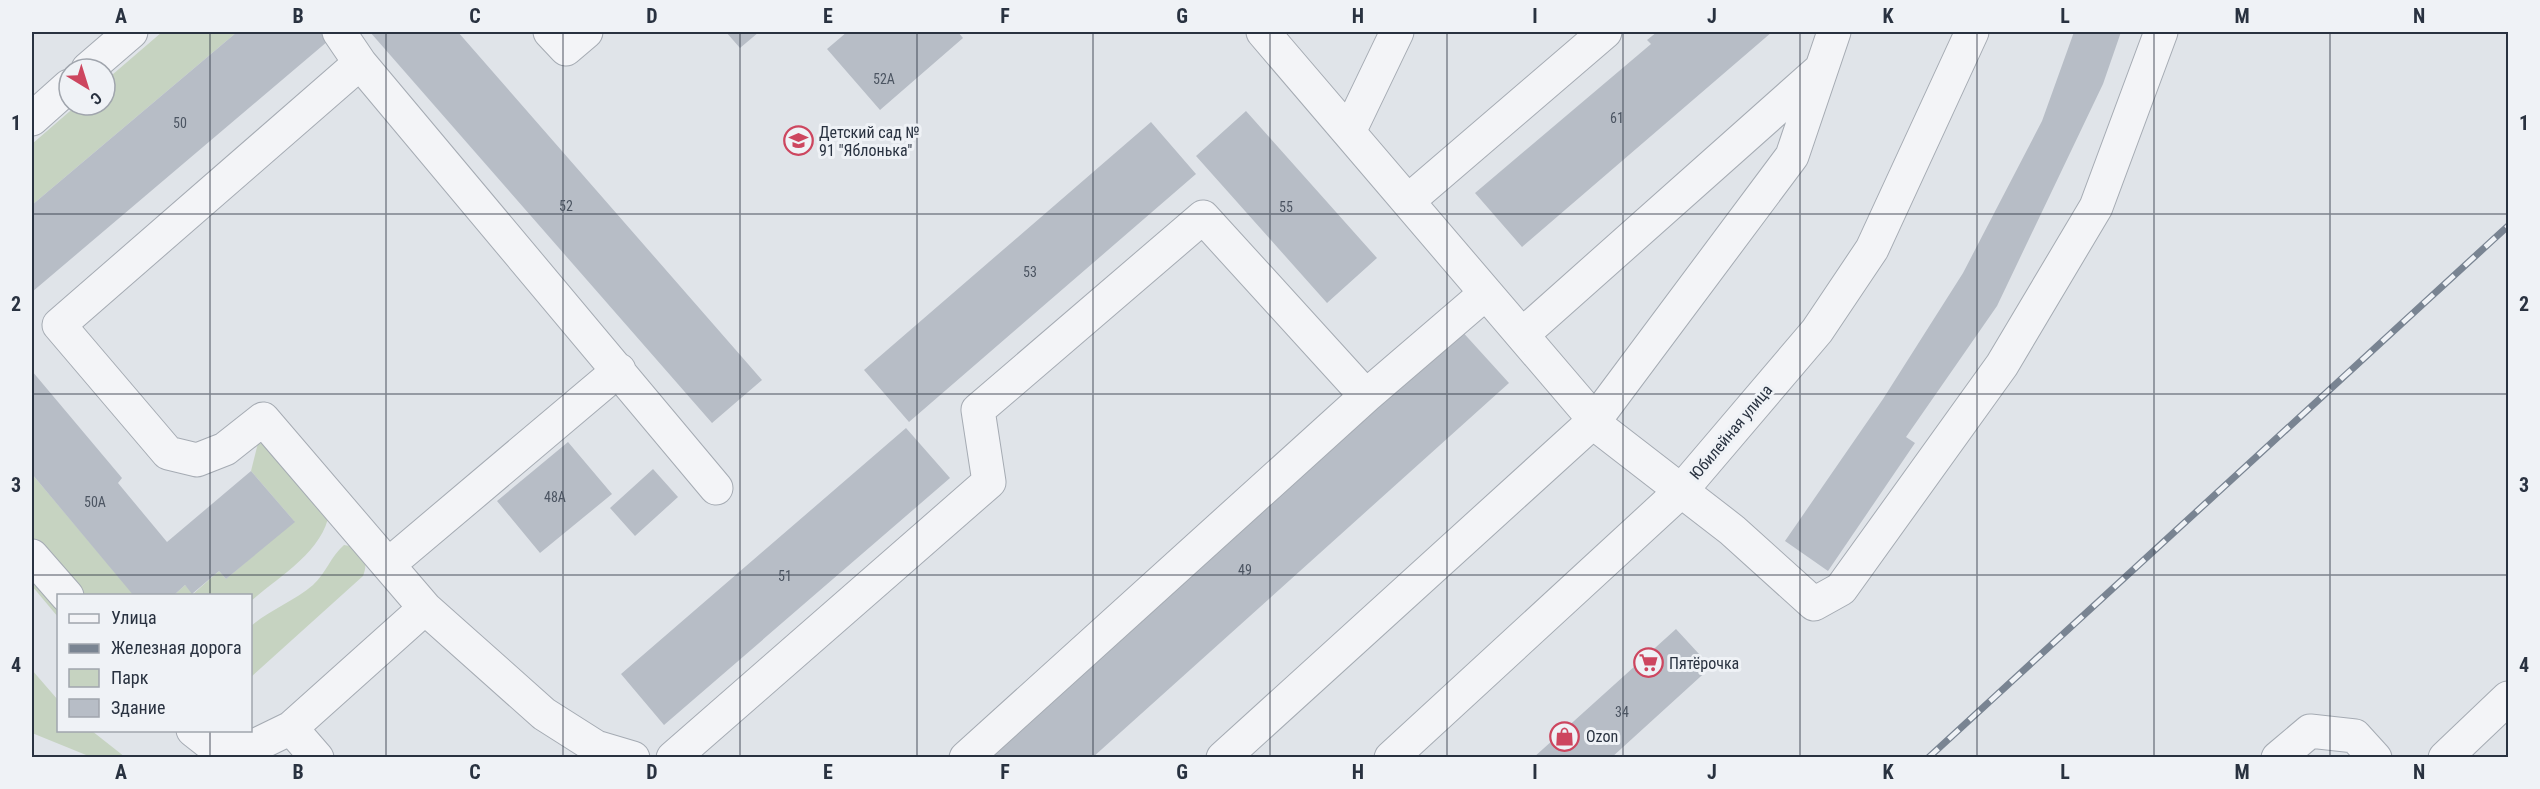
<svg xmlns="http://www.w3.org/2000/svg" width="2540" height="789" viewBox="0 0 2540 789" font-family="'Roboto Condensed',sans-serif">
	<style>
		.green { fill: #c6d3c1 }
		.building { fill: #b7bdc6 }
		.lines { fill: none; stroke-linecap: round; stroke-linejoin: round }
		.minor-casing { stroke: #a5abb3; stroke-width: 35 }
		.minor { stroke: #f3f4f7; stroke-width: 33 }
		.rail-casing { stroke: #798492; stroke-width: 7 }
		.rail { stroke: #eff2f6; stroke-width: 4.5; stroke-dasharray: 14; stroke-linecap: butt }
		.grid { fill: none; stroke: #293240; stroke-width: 1.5; stroke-opacity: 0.55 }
		.labels { text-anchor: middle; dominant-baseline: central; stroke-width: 6; stroke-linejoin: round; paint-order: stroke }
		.number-label { font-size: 14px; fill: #4c5562 }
		.poi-label { font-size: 16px; fill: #293240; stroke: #eff2f6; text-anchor: start }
		.street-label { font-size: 16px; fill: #293240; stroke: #eff2f6 }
		.neatline { fill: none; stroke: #293240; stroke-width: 2 }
		.grid-label { font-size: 20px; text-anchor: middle; font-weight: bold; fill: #293240 }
	</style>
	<rect width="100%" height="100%" fill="#e0e4e9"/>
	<path class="green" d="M162,32h75l-205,173v-61l45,-39h28v-24z
		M258,443l20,2 51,68c-5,38 -52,65 -78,88l-1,-5h-77l12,-11 8,9 26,-23 7,8 68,-58 -43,-50z
		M32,474l102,121 -76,1v21l-26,-31z
		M344,545l12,2c9,10 12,16 7,29l-112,101v-51c19,-16 43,-25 62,-41 13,-12 18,-29 31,-40z
		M32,670l26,30v30l34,1 33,26h-34l-59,-24z"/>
	<path class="building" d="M237,32h83l8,9 -296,251v-87z
		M370,32h88l304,348 -50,43z
		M726,32h33l-19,16z
		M847,32h111l5,6 -83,72 -53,-61z
		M1657,32h115l-250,215 -47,-54 176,-149 -4,-4z
		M2074,32h47l-18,52 -106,222 -91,131 9,6 -87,128 -43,-30 98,-142 80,-126 79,-152z
		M1246,111l131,147 -50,45 -131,-147z
		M1151,122l45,52 -287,248 -45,-52z
		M1459,328l50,55 -417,375h-111z
		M32,371l90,107 -4,5 49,59 84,-71 44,51 -69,57 -7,-8 -27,23 -7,-9 -12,11h-39l-102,-122z
		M906,428l44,50 -286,247 -43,-51z
		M568,442l44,52 -72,59 -43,-52z
		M653,469l25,28 -43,39 -25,-28z
		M1676,629l35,38 -100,91h-78z"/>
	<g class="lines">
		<defs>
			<path id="minor" d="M339,32l21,31
				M550,32l16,17 20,-17
				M1263,32l341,399 128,99 82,74 27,-15 161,-224 94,-158 65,-175
				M88,69l43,-37
				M32,119l37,-33
				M1349,132l48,-100
				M1408,201l197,-169
				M1522,335l299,-266
				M32,556l35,40
				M388,565l231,-195
				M291,728l26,30
				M193,730l19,15 40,2 39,-19 134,-120
				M633,758l-37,-11 -52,-33 -119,-106 -162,-189 -38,30 -28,11 -29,-7 -109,-128 301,-262 356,425
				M673,758l316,-276 -11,-72 225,-193 163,179
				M966,758l400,-362 120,-103
				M1223,758l372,-338 197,-264 42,-124
				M1391,758l289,-266 137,-161 55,-82 100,-217
				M2278,758l32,-27 45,5 20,22
				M2445,758l63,-60"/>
		</defs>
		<use href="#minor" class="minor-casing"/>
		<use href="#minor" class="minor"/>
		<defs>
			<path id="rail" d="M1928,758l580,-532"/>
		</defs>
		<use href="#rail" class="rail-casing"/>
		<use href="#rail" class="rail"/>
	</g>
	<path class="grid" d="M210,32v564M386,32v726M563,32v726M740,32v726M917,32v726M1093,32v726M1270,32v726M1447,32v726M1623,32v726M1800,32v726M1977,32v726M2154,32v726M2330,32v726M32,214h2476M32,394h2476M32,575h2476M210,730v28"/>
	<defs>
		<symbol id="school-ring" viewBox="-11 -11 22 22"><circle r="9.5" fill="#eff2f6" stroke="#cd465f" stroke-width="1.5"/><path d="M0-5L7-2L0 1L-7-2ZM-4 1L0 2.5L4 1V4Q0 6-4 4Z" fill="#cd465f"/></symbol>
		<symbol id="supermarket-ring" viewBox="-11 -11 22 22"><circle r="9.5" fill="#eff2f6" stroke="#cd465f" stroke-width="1.5"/><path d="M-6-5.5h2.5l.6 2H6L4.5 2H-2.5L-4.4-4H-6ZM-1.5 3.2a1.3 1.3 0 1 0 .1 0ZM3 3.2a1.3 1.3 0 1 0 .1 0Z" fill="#cd465f"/></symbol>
		<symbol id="shop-ring" viewBox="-11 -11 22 22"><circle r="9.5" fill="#eff2f6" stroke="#cd465f" stroke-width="1.5"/><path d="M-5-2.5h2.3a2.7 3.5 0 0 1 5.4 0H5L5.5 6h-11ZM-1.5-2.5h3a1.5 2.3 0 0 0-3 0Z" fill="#cd465f"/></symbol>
	</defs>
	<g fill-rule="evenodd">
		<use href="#school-ring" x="782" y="124" width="33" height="33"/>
		<use href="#supermarket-ring" x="1632" y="646" width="33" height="33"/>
		<use href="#shop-ring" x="1548" y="720" width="33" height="33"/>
	</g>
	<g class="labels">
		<g class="number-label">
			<text x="884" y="79">52А</text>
			<text x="1617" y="118">61</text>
			<text x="180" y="123">50</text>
			<text x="566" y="206">52</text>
			<text x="1286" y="207">55</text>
			<text x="1030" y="272">53</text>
			<text x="555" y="497">48А</text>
			<text x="95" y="502">50А</text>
			<text x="1245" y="570">49</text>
			<text x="785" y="576">51</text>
			<text x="1622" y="712">34</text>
		</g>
		<g class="poi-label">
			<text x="819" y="132">Детский сад №<tspan x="819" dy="18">91 "Яблонька"</tspan></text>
			<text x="1669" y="663">Пятёрочка</text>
			<text x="1586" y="736">Ozon</text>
		</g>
		<g class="street-label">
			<text transform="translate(1731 432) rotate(-50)">Юбилейная улица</text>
		</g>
	</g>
	<rect width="2540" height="789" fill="none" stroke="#eff2f6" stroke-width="66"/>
	<rect x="57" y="594" width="195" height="138" fill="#eff2f6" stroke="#a0a5ad" stroke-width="1.5"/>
	<rect x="69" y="614" width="30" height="9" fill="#f3f4f7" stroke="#a0a5ad" stroke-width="1.5"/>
	<text x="111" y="624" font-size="18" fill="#293240">Улица</text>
	<rect x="69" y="644" width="30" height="9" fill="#798492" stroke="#a0a5ad" stroke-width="1.5"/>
	<text x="111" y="654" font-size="18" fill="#293240">Железная дорога</text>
	<rect x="69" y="669" width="30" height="18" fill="#c6d3c1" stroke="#a0a5ad" stroke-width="1.5"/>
	<text x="111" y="684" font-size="18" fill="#293240">Парк</text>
	<rect x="69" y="699" width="30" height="18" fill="#b7bdc6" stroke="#a0a5ad" stroke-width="1.5"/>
	<text x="111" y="714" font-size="18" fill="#293240">Здание</text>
	<g transform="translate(87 87) rotate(142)"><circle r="28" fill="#eff2f6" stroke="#a0a5ad" stroke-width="1.5"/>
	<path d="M0-4.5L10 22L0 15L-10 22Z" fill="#cd465f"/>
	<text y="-9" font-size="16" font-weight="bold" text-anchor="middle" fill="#293240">С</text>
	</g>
	<rect x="33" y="33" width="2474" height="723" class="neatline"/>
	<g class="grid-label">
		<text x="121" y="23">A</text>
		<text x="298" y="23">B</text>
		<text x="475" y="23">C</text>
		<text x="652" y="23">D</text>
		<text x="828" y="23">E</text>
		<text x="1005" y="23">F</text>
		<text x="1182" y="23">G</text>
		<text x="1358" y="23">H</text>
		<text x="1535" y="23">I</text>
		<text x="1712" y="23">J</text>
		<text x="1888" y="23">K</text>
		<text x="2065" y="23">L</text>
		<text x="2242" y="23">M</text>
		<text x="2419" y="23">N</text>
		<text x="16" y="130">1</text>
		<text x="2524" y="130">1</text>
		<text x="16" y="311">2</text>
		<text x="2524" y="311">2</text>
		<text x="16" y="492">3</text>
		<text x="2524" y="492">3</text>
		<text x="16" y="672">4</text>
		<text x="2524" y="672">4</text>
		<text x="121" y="779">A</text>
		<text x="298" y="779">B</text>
		<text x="475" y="779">C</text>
		<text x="652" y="779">D</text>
		<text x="828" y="779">E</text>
		<text x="1005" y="779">F</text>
		<text x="1182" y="779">G</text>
		<text x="1358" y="779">H</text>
		<text x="1535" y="779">I</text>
		<text x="1712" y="779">J</text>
		<text x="1888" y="779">K</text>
		<text x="2065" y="779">L</text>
		<text x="2242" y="779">M</text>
		<text x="2419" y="779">N</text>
	</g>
</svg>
